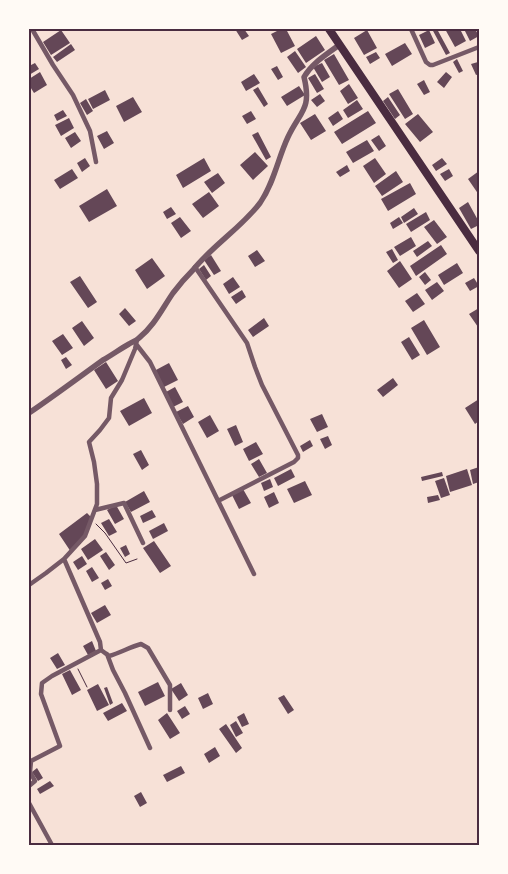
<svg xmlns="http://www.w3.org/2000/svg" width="508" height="874" viewBox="0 0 508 874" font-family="'IBM Plex Sans',sans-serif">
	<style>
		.building { fill: #644757 }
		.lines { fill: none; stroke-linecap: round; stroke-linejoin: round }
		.path { stroke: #4a2c40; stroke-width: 1 }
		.minor { stroke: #755966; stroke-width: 4.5 }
		.tertiary { stroke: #755966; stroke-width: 5.5 }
		.trunk { stroke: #4a2c40; stroke-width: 8 }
		.neatline { fill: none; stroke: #4a2c40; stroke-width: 2 }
	</style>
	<rect width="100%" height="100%" fill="#f7e1d7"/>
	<path class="building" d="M235,29h9l5,7 -7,4z
		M281,29h5l9,17 -14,7 -10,-19z
		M432,29h5l13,24 -4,2z
		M445,29h15l6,12 -11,6z
		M464,29h11l4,7 -9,5z
		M61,30l9,13 -19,12 -8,-13z
		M367,30l10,18 -13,7 -10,-17z
		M429,30l6,13 -10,5 -6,-13z
		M316,36l9,14 -19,13 -9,-14z
		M405,43l7,11 -20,12 -7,-12z
		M71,44l4,6 -18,12 -4,-5z
		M295,51l11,16 -8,6 -11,-16z
		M376,52l4,6 -10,6 -4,-7z
		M334,54l15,26 -10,5 -15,-25z
		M457,59l6,12 -4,2 -6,-11z
		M478,62l1,3v9l-3,1 -5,-11z
		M35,63l4,6 -10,6v-9z
		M322,63l8,14 -8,5 -9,-15z
		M277,66l6,11 -5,3 -7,-11z
		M40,72l7,13 -13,8 -5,-8v-6z
		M446,72l6,5 -8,11 -7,-6z
		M254,74l6,9 -14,8 -5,-9z
		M315,74l9,15 -7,4 -9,-15z
		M424,80l6,12 -6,3 -7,-11z
		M349,84l9,14 -10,6 -8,-13z
		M299,86l6,9 -18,11 -6,-9z
		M258,87l10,17 -4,3 -11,-17z
		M398,89l15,25 -8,5 -16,-25z
		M105,90l5,10 -17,9 -5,-10z
		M320,94l5,7 -8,6 -6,-7z
		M133,97l9,15 -18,10 -8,-16z
		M388,97l12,18 -5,4 -12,-18z
		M86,99l7,12 -6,4 -7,-12z
		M357,100l6,9 -15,9 -5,-8z
		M63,110l4,6 -10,5 -3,-6z
		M251,111l5,8 -9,5 -5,-8z
		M338,111l5,8 -10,7 -5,-8z
		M368,111l8,12 -34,21 -8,-12z
		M315,114l11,17 -15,9 -11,-17z
		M418,114l15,18 -13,10 -15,-18z
		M69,118l5,10 -13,8 -6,-11z
		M107,131l7,12 -10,6 -7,-13z
		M75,132l6,9 -10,7 -6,-10z
		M258,132l13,25 -5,3 -14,-25z
		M379,135l7,11 -7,5 -8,-11z
		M367,140l7,11 -21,12 -7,-11z
		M255,152l13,14 -15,14 -13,-15z
		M85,158l5,8 -8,6 -5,-9z
		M204,158l7,13 -28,17 -7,-13z
		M375,158l11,16 -12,9 -11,-17z
		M442,158l5,6 -11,7 -4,-6z
		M347,165l3,6 -10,6 -4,-5z
		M72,169l6,9 -18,11 -6,-9z
		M449,169l4,7 -8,5 -5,-7z
		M396,171l7,11 -21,14 -7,-10z
		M479,171v24l-11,-16z
		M218,173l7,10 -13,10 -8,-11z
		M410,183l6,11 -28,17 -7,-12z
		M107,189l10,17 -28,16 -10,-16z
		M209,192l10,14 -16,12 -11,-14z
		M468,202l11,20v3l-8,4 -12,-21z
		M171,207l5,7 -9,5 -4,-7z
		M414,208l4,6 -14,9 -3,-6z
		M426,212l4,8 -19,12 -5,-8z
		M180,217l11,14 -10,7 -10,-15z
		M399,217l4,6 -10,6 -3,-6z
		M434,220l13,17 -10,7 -13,-17z
		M411,237l5,9 -16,10 -6,-9z
		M428,241l4,5 -15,11 -4,-6z
		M441,245l6,9 -31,22 -6,-10z
		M392,249l6,11 -5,3 -7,-11z
		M257,250l8,11 -10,6 -7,-11z
		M211,255l10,16 -7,4 -10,-15z
		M152,258l13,18 -18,13 -12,-19z
		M400,261l12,18 -13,9 -12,-17z
		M457,263l6,10 -19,12 -6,-10z
		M204,265l7,11 -5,4 -7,-11z
		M425,272l6,8 -6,5 -6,-8z
		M80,276l17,26 -9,6 -18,-26z
		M233,277l7,10 -11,7 -6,-10z
		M474,278l5,8 -9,5 -5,-8z
		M437,282l7,9 -12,9 -7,-10z
		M242,290l4,7 -10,7 -5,-7z
		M417,293l8,11 -12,8 -8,-11z
		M125,308l11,13 -7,5 -10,-12z
		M479,308v18l-1,1 -9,-13z
		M264,318l5,8 -16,11 -5,-7z
		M424,320l16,27 -13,8 -16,-27z
		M82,321l12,17 -10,8 -12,-18z
		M63,334l10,14 -11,7 -10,-14z
		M409,337l11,18 -8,5 -11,-18z
		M66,357l6,8 -6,4 -5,-9z
		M106,362l12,19 -12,8 -12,-19z
		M169,363l9,17 -16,8 -8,-17z
		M393,378l5,7 -15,12 -6,-7z
		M175,387l8,15 -10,5 -7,-15z
		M144,398l8,15 -23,13 -9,-15z
		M479,399v22l-4,3 -10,-16z
		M188,406l6,11 -11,7 -7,-12z
		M322,414l6,13 -11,5 -7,-13z
		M210,415l9,16 -12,7 -9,-16z
		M236,425l7,17 -8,4 -8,-17z
		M328,436l4,9 -7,4 -5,-10z
		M310,440l3,6 -10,6 -3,-6z
		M256,442l7,12 -14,7 -6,-12z
		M141,450l8,15 -7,5 -9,-16z
		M259,459l8,14 -8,4 -8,-13z
		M479,467v15l-6,2 -3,-14z
		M291,469l4,8 -17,9 -4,-8z
		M467,469l5,16 -22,7 -4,-16z
		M442,472l1,4 -21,5 -1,-4z
		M444,478l6,17 -9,3 -6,-17z
		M270,479l3,8 -9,4 -3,-8z
		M305,481l7,14 -18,8 -7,-14z
		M243,489l8,14 -12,6 -7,-14z
		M144,491l6,11 -19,10 -6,-10z
		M274,492l5,11 -10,5 -5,-11z
		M438,495l2,5 -12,3 -1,-6z
		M116,505l8,14 -9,5 -8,-14z
		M152,510l4,7 -13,6 -3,-7z
		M87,513l5,5 -7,19 -14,15 -12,-18z
		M109,519l8,13 -8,4 -8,-13z
		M164,523l4,8 -15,8 -4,-8z
		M95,539l8,11 -15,10 -7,-11z
		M154,541l17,25 -11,7 -17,-25z
		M126,545l4,9 -5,3 -5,-9z
		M106,552l9,13 -6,5 -9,-14z
		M82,556l5,8 -9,6 -5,-8z
		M92,567l7,11 -7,4 -6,-11z
		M108,579l4,7 -7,4 -4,-7z
		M105,605l6,10 -14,8 -6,-10z
		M92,641l4,10 -8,4 -5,-9z
		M58,653l7,12 -8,4 -7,-11z
		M70,670l11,20 -9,5 -10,-21z
		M158,682l7,14 -20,10 -7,-14z
		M181,683l7,12 -9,6 -8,-12z
		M98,684l11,21 -12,6 -10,-21z
		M107,687l6,16 -3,2 -6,-17z
		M208,693l5,11 -10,5 -5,-11z
		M284,695l10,15 -6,4 -10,-16z
		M122,703l5,8 -19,10 -5,-8z
		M185,706l5,8 -8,5 -5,-8z
		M167,713l13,20 -10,6 -12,-19z
		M244,713l5,11 -7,3 -5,-10z
		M236,721l7,12 -7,4 -6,-12z
		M226,724l16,24 -6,5 -17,-24z
		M215,747l5,9 -11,7 -5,-9z
		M181,766l4,7 -18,9 -4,-7z
		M37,768l6,10 -5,3 -6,-9z
		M50,781l4,5 -14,8 -3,-5z
		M141,792l6,11 -7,4 -6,-11z"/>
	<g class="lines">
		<path class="path" d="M96,524l9,9 21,30 11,-4
			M78,669l9,18"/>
		<path class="minor" d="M32,29l21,36 20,30 17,36 6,31
			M411,29l15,33 4,3h3l46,-18
			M195,267l52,76 8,24 7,18 36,70v3l-4,4 -76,39
			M136,344l14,18 104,212
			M95,510l29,-7 19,40
			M29,585l17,-12 18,-14
			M101,650l8,6c11,-3 21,-9 32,-12l7,4 22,37v25
			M107,654l6,16 12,23 25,55
			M29,786l6,-5 -5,-9 1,-11 29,-15 -19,-52 1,-11 10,-7 49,-26 -1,-8 -36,-83 21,-23 12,-32v-20l-3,-22 -5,-20 11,-12 9,-12 2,-20 11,-18 13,-31 2,-9
			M29,803l23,42"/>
		<path class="tertiary" d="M29,413c25,-17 49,-35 74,-53 9,-5 17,-11 26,-16 3,-2 7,-3 10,-6 15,-12 23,-29 34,-45 6,-8 13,-16 20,-23 20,-25 48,-42 67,-67 14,-20 18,-45 28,-66 12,-26 24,-27 16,-60 8,-14 22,-22 35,-32"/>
		<path class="trunk" d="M329,29l150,222"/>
	</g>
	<rect width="508" height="874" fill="none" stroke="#fffaf5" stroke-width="60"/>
	<rect x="30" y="30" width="448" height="814" class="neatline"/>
</svg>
